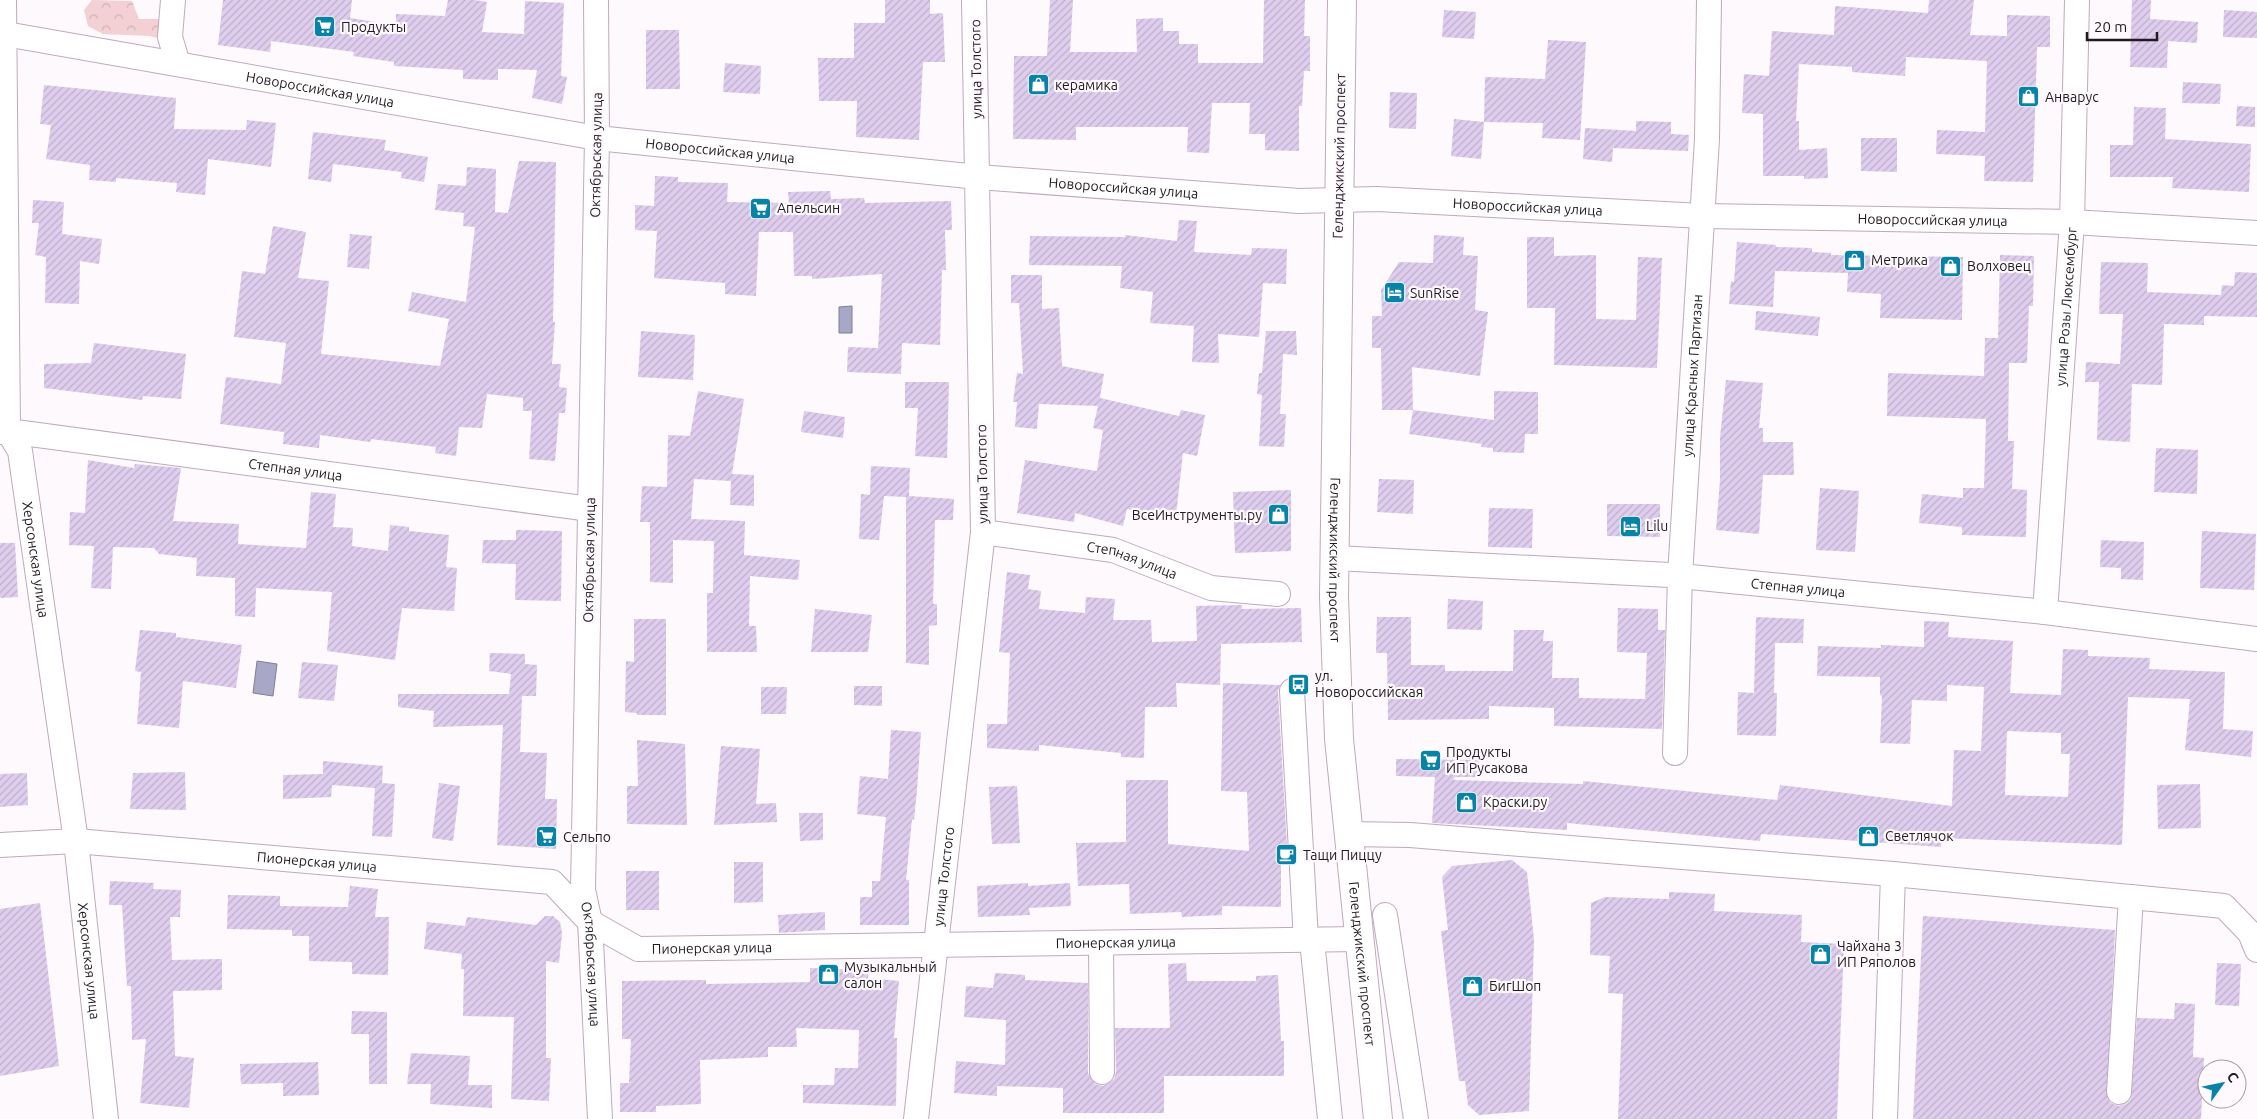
<svg xmlns="http://www.w3.org/2000/svg" width="2257" height="1119" viewBox="0 0 2257 1119" font-family="Ubuntu,sans-serif">
	<style>
		.forest { fill: url(#forest-crowns) }
		.water { fill: #a9a7c7; stroke: #807d95 }
		.building { fill: url(#building-hatch); fill-rule: evenodd }
		.lines { fill: none; stroke-linecap: round; stroke-linejoin: round }
		.minor-casing { stroke: #bfa9bc; stroke-width: 26 }
		.major-casing { stroke: #bfa9bc; stroke-width: 30 }
		.minor { stroke: #fff; stroke-width: 24 }
		.major { stroke: #fff; stroke-width: 28 }
		.labels { text-anchor: middle; dominant-baseline: central; stroke-width: 4.5; stroke-linejoin: round; paint-order: stroke }
		.poi-label { font-size: 14px; fill: #221a21; stroke: #fdf9fd; text-anchor: start }
		.street-label { font-size: 14px; fill: #221a21; stroke: #fdf9fd }
	</style>
	<defs>
		<pattern id="forest-crowns" width="20" height="18" patternUnits="userSpaceOnUse" patternTransform="scale(1.25)"><rect width="20" height="18" fill="#f2d0d3"/><path d="M2 6a3 3 0 1 1 6 0M12 15a3 3 0 1 1 6 0" fill="none" stroke="#cfb2b5"/></pattern>
		<pattern id="building-hatch" width="6" height="6" patternUnits="userSpaceOnUse" patternTransform="scale(1.25)"><rect width="6" height="6" fill="#decded"/><path d="M-1 1l2-2M0 6l6-6M5 7l2-2" fill="none" stroke="#beafcb"/></pattern>
	</defs>
	<rect width="100%" height="100%" fill="#fdf9fd"/>
	<path class="forest" d="M92,0l40,1 7,18h25l7,23 -21,-6 -47,-2 -15,-8 -4,-16z"/>
	<path class="water" d="M852,306v27h-13v-26z
		M257,661l20,3 -4,32 -20,-3z"/>
	<path class="building" d="M223,0h129l-2,18 46,7v-11l49,2 3,-16h27l12,2 -5,30 42,2 1,-33 39,2 -3,73 6,1 -5,27 -30,-6 5,-28 -39,-1v11l-35,-1v-9l-69,-4v-4l-41,-6 1,-4 -83,-11 -1,11 -52,-7z
		M885,0h45v14l13,-1 2,49h-22l-4,78 -63,-3 1,-36h-38l-1,-43h36v-35h31z
		M1050,0h23l-3,52h67l-1,-33 27,-1v13h16v13h19v19h65l1,-63h41l-1,36h6v35h-6l-2,35h-3v45l-34,-1v-16h-16l1,-31h-38l-3,50 -22,-1 1,-25h-112v13l-63,-1 1,-83h33z
		M1929,0h45l-4,35 37,1v-21l43,1v31h-13l-4,135 -49,-1 1,-25 -49,-2 1,-24 48,2 2,-71 -81,-4 -1,19 -53,-4v-5l-53,-3 -3,57h3v29l28,-2 1,30 -24,1v-3h-41v-62l-21,-1 2,-39 25,2 3,-45 62,4 1,-29 93,7z
		M2132,0h19l-1,19 48,3 -1,21 -29,-2 -1,27 -37,-1z
		M1444,10l32,2 -2,27 -32,-2z
		M2224,10l33,2v26l-34,-1z
		M646,30h33l1,59h-34z
		M1548,40l38,2 -6,98 -38,-2 1,-15 -59,-1 1,-45 60,2z
		M725,63l36,3 -1,28 -37,-2z
		M2183,82l38,2 -1,20 -38,-1z
		M44,85l132,13 -2,31 72,1 1,-10 29,3 -5,44 -63,-8 -3,36 -29,-3 1,-9 -61,-5v4l-27,-2 1,-15 -44,-6 5,-34 -11,-1z
		M1390,92l27,1 -1,36 -27,-1z
		M2237,106l18,1v20l-19,-1z
		M2134,107l32,1 -1,31 86,5 -2,48 -77,-4 1,-11h-63v-32h23z
		M1454,119l30,3 -3,37 -30,-3z
		M1636,121l35,1v12l18,1 -1,16 -75,-3 -1,14 -29,-3 2,-31 51,3z
		M313,132l73,8 -2,10 44,7 -4,25 -23,-4 1,-6 -69,-8 -2,18 -23,-3z
		M1861,138h36v34l-36,-1z
		M519,161l37,1 -3,160h2l-3,42h9l-2,23 8,1 -2,25h-6l-4,48 -26,-2 3,-48h-9v-13l-36,-4 -5,34 -23,-1 -3,29 -21,-3 1,-6 -65,-8 -1,3 -50,-7 -1,13 -36,-4 1,-12 -64,-8 6,-47 55,7 5,-41 -52,-6 8,-66 23,3 8,-48 33,6 -8,46 31,3 -8,73 119,12 9,-47 -41,-8 4,-19 54,10 9,-75 -12,-1 1,-13 -29,-3 3,-26 28,2 1,-19 29,2 -1,43 13,1z
		M655,176l23,1v5l50,1 -1,19 62,1 -1,-11 42,-1 1,8 33,-1 1,5 86,-2 1,29h-7l1,40h-4l-2,75 -38,-2 -1,31 -54,-2 1,-25 30,1 4,-74 -70,5v-3h-18l-1,-44h-34l-3,64 -31,-2v-11l-71,-5 3,-47 -22,-1v-25l19,1z
		M33,200l31,2 -2,32 40,5 -3,25 -19,-3 -1,43 -34,-1 1,-46 -11,-2 4,-32h-7z
		M1179,220l18,1 -3,31 57,3 1,-7 35,1 -1,35 -23,-1 -4,54 -41,-3 1,29 -27,-1 2,-36 -44,-3 3,-31 -33,-4 2,-22 -93,-1 1,-29 95,1v-2l52,6z
		M350,234l22,2 -3,33 -22,-2z
		M1434,235l30,2 -1,18 15,1 -3,54 13,2 -8,64 -68,-9 1,43h-31l-1,-62h-9v-32h10l-1,-26 18,-28 34,1z
		M1527,237h27v19l42,-1v64l40,1 2,-63 24,1 -5,110 -103,-3 1,-57h-28z
		M1737,242l39,3v2l36,1v4l19,1v2l132,2 -1,63 -82,-2 1,-24 -34,-2 1,-19 -73,-2 -2,36 -44,-3 2,-23 3,1z
		M2000,255l34,1 -1,50h-4l-2,57h-18l-1,78h6l-2,48 15,1 -1,47 -64,-2v-8l-43,-4 3,-29 41,4v-10h21l2,-69 -99,-3 1,-43 96,3 1,-38h13z
		M2101,262l47,1 -1,29 74,3 1,-10 12,1 1,-14 22,1v44l-53,-1v9l-40,-1 -2,61 -30,-1 -2,58 -33,-2 2,-58h-14l1,-20 34,2 3,-50h-24z
		M1011,275h31v34l17,-1 3,58 42,8 -5,29 1,-5 79,18 2,-6 24,5 -8,41 -14,-3 -7,62 -49,-6 -4,17 -48,-13 -1,9 -57,-9 8,-53 72,11 6,-41 -10,-2 5,-22 -59,-2 -2,25 -22,-2 2,-25h-4l4,-29 6,1 -4,-71h-8z
		M1756,311l64,6 -2,19 -63,-6z
		M641,331l54,4 -2,45 -55,-3z
		M1266,331h30l1,24 -14,-1 -3,60h6l-2,33 -25,-1 3,-51 -5,-1 2,-21h3z
		M94,343l92,11 -5,45 -38,-3 -1,4 -98,-12v-24l47,-1z
		M1726,380l37,3 -4,45h4v14h30l1,33h-31l-4,59 -43,-4 4,-50v-42z
		M905,382h44l-2,76 -32,-2 3,-48h-13z
		M698,391l46,8 -12,75 22,1v31l-24,-1 1,-24 -37,-2 -3,40 54,2 -1,34 56,5 -2,20 -48,-4 -1,50h7l1,26h-50v-59h6l1,-52 -41,-1v43l-23,-1v-60h-10l2,-36 25,1 1,-52 22,1z
		M1494,391l44,1v42h-13l-1,19 -31,-1v-4l-12,-1 1,-3 -73,-10 4,-24 81,10z
		M804,411l41,6 -2,21 -42,-6z
		M2156,448l42,2 -1,44 -43,-2z
		M88,460l46,8 1,-4 46,4 -8,53 66,3 -1,20 68,4 5,-56 25,2 -3,33 20,1 -1,18 36,5 2,-26 19,2v4l40,4 -3,32 11,1 -3,43 -52,-3 -7,52 -68,-9 5,-59 -76,-4 -1,29 -20,-1v-38l-39,-2 1,-18 -38,-4 -5,-6 -41,-1 -2,42 -20,-1 3,-42 -25,-1 1,-33 15,1z
		M871,466l39,2 -1,28 45,3 -1,21h-18l-2,84h4v21l-8,1v39l-23,-2v-166l-22,-1 -5,44 -20,-1 2,-45 9,1z
		M1379,479l35,1 -1,34 -36,-2z
		M1820,488l39,3 -4,61 -39,-2z
		M1291,490v61l-56,2 -2,-61z
		M1607,504h53v33l-53,-1z
		M1489,508l44,1 -1,39 -44,-1z
		M516,530l46,1 -1,70 -46,-1 1,-36 -34,-1 1,-23h33z
		M2202,531l54,3 -2,56 -54,-2z
		M2101,540l43,2 -1,38 -22,-1v-11l-21,-1z
		M0,543h15l3,54 -18,1z
		M1007,572l23,3 -2,14 13,2 -2,18 46,4 1,-16 29,2 -2,21h38l1,22 45,-1 -1,-35 46,-1v4l59,-1 1,34 -81,2 -1,41 -44,-2 1,24h-32l-1,51 -23,-1v-4l-82,-8v6l-52,-3v-24h20l3,-71 -11,-1z
		M1448,599l35,2 -1,29 -35,-1z
		M1618,608l40,1v21h7l-3,99 -108,-3v-18l-65,-2v13l-101,1 -1,-67h-11l1,-36h34v48h34v6h68l1,-41h30l-1,11h10l-1,37h27v20l66,1 2,-46 -30,-1z
		M815,609l57,6 -4,37h-57z
		M1756,617l48,2 -1,24h-28l-1,50h3l-1,43 -39,-1 1,-43 16,1z
		M634,619h32v96h-29v-2l-12,-1 1,-51 8,1z
		M1924,621l25,1 -1,15 65,4 -3,52 51,2 2,-46 25,1v6l62,2 -1,11 76,3 -2,57 30,2 -2,26 -66,-7 5,-51 -62,-2 -6,148 -180,-7 -1,9 -180,-13 -1,7 -193,-18v7l-135,-7 3,-46 -39,-1v-17l83,1v17h-25v3l129,4v-3l194,19 3,-15 172,21 2,-56 27,1 3,-64 -37,-2v16l-35,-1 -2,44 -30,-1 2,-47 -2,-1v-18l-63,-1 1,-30 63,2v-3l43,2zM2007,731l54,2v21h9l-2,43 -63,-2z
		M140,630l36,3v4l66,8 -6,43 -53,-7 -4,47 -42,-4 4,-52 -6,-1z
		M490,653l35,1v10l12,1 -1,31h-14l-2,56 27,1 -2,46h12l-1,50 -59,-4 6,-120 -70,2 1,-16 -36,-4v-13h111l2,-20 -22,-3z
		M302,662l36,3 -4,36 -36,-3z
		M1223,683l57,2 -2,7 10,171h-7v44l-59,-1v9l-40,2 -1,-5 -51,2 -1,-30 -51,2 -2,-43 50,-1v-62h42v64l81,7 -2,-59 -26,-1z
		M854,686h28v20l-28,-1z
		M761,687h26l-1,27h-25z
		M891,730l30,2 -4,58 -3,30 -2,-1 -6,61h3v45h-49v-28h12v-16h8l6,-64 -29,-3 3,-38 28,3z
		M637,740l48,4 2,81 -60,-1v-38h11z
		M721,746l39,3 -4,55 20,-1 1,19 -63,3z
		M323,761l60,5 -1,17 13,1 -3,53 -20,-1 3,-48 -43,-3 -1,12 -48,2v-24l40,-1z
		M185,772l1,38 -56,-1 3,-36z
		M27,773l1,32 -28,2v-33z
		M439,783l21,3 -7,55 -21,-3z
		M2200,784l1,44 -43,1 -1,-44z
		M1017,786l3,57 -28,1 -3,-57z
		M799,813h24v27l-23,1z
		M1512,860l15,12 7,68 -5,171 -50,4 -11,-10 -3,-24h-6l-18,-150 7,-1 -6,-53 10,-11z
		M734,862h29v40l-29,1z
		M626,871h33v39h-33z
		M110,881l44,2 -1,6 28,1 -1,27h-10l2,43 50,-1v31l-49,1 2,65 19,2 -5,50 -49,-5 6,-64 -14,1 -1,-54h-4l-5,-81h-13z
		M1028,883v3l42,-3 1,23 -42,2 1,7 -52,2 -1,-31z
		M350,886l28,3 -3,28h14l-1,58 -36,-1v-12l-43,-1v-25h-17v-6l-65,-1 1,-34 52,1v10l68,1z
		M1669,892l46,2 -1,17 88,4 -1,27 43,2 -7,175h-219l5,-125 -15,-1 2,-37 -20,-1 1,-52 14,-6 64,2z
		M40,903l19,163 -59,10v-167z
		M825,912v18l-46,3 -1,-18z
		M545,916h8l7,6 2,11 -3,30 -13,-2v97h5l-2,43 -38,-2 3,-82 -51,-1 1,-47h-3l1,-15 -38,-5 3,-27 38,4 2,-9 69,8z
		M1923,916l192,14 -8,168 4,5 8,3 7,-2 5,-5 6,-81 37,1 1,-16 20,1 -2,53 11,1 -3,61h-288z
		M1186,963l1,18h69v-5l22,-1 3,66h3v35h-120v37h-101v-25l-66,-2v10l-43,-3 2,-32 49,4 1,-45 -42,-3 2,-31 27,2 2,-15 30,2v5l63,3v90l7,11 8,2 11,-7 2,-7 -1,-44h55l-2,-64z
		M2217,963l24,1 -2,42 -24,-1z
		M810,968l59,2 -1,8 31,3 -5,57h3l-1,68 -93,-3v-18h31l1,-17h23l1,-38 -63,-2 1,19h-29v10l-68,3 1,44 -45,2v6h-36v-29h9l2,-44h-9v-58l84,-1v4l104,-2z
		M352,1011l35,1v72h-18v-50h-18z
		M411,1053l59,3 -2,29h24v23l-62,-4 1,-20h-24z
		M318,1062l1,33 -36,1v-13l-42,1 -1,-20z"/>
	<g class="lines">
		<defs>
			<g id="minor">
				<path id="s1" d="M4,0l4,431 12,20 56,390 30,278"/>
				<path d="M173,0l-3,37 8,27"/>
				<path id="s2" d="M596,0l1,138 -14,752 7,32 10,197"/>
				<path id="s3" d="M0,33l597,105 381,39 321,24 78,-2 326,17 369,6 185,11"/>
				<path id="s4" d="M0,432l8,-1 582,78"/>
				<path id="s5" d="M983,532l130,18 98,38 67,6"/>
				<path id="s6" d="M1335,558l335,17 375,37 212,27"/>
				<path id="s7" d="M2045,612l27,-390 5,-222"/>
				<path d="M1292,691l14,249"/>
				<path id="s8" d="M1675,753l5,-177 27,-437 2,-139"/>
				<path d="M1348,834l62,1 483,39 331,32 26,27 7,17"/>
				<path id="s9" d="M0,845l76,-4 476,41 38,40 48,27 721,-10"/>
				<path d="M1385,915l31,204"/>
				<path d="M1312,940l18,179"/>
				<path d="M1101,943l1,129"/>
				<path d="M2119,1092l12,-195"/>
				<path id="s10" d="M916,1119l67,-587 -9,-532"/>
				<path d="M1885,1119l8,-245"/>
			</g>
			<g id="major">
				<path id="s11" d="M1342,0l-8,597 5,142 39,380"/>
			</g>
		</defs>
		<use href="#minor" class="minor-casing"/>
		<use href="#major" class="major-casing"/>
		<use href="#minor" class="minor"/>
		<use href="#major" class="major"/>
	</g>
	<defs>
		<symbol id="supermarket-square" viewBox="-11 -11 22 22"><rect x="-9" y="-9" width="18" height="18" rx="4" fill="#0883a8" stroke="#fdf9fd"/><path d="M-6-5.5h2.5l.6 2H6L4.5 2H-2.5L-4.4-4H-6ZM-1.5 3.2a1.3 1.3 0 1 0 .1 0ZM3 3.2a1.3 1.3 0 1 0 .1 0Z" fill="#fff"/></symbol>
		<symbol id="shop-square" viewBox="-11 -11 22 22"><rect x="-9" y="-9" width="18" height="18" rx="4" fill="#0883a8" stroke="#fdf9fd"/><path d="M-5-2.5h2.3a2.7 3.5 0 0 1 5.4 0H5L5.5 6h-11ZM-1.5-2.5h3a1.5 2.3 0 0 0-3 0Z" fill="#fff"/></symbol>
		<symbol id="hotel-square" viewBox="-11 -11 22 22"><rect x="-9" y="-9" width="18" height="18" rx="4" fill="#0883a8" stroke="#fdf9fd"/><path d="M-6-4.5h1.5V1H6V5H4.5V3h-9V5H-6ZM-4 0a1.8 1.8 0 1 1 3.6 0ZM.5 0V-2.5h3Q6-2.5 6 0Z" fill="#fff"/></symbol>
		<symbol id="bus-square" viewBox="-11 -11 22 22"><rect x="-9" y="-9" width="18" height="18" rx="4" fill="#0883a8" stroke="#fdf9fd"/><path d="M-5-6H5V4H4V6H2V4H-2V6H-4V4H-5ZM-3.5-4V0h7V-4ZM-3.5 1.2v1.5H-2V1.2ZM2 1.2v1.5H3.5V1.2Z" fill="#fff"/></symbol>
		<symbol id="cafe-square" viewBox="-11 -11 22 22"><rect x="-9" y="-9" width="18" height="18" rx="4" fill="#0883a8" stroke="#fdf9fd"/><path d="M-5.5-4.5H6V0H3Q3 3.5 0 3.5H-2.5Q-5.5 3.5-5.5 0ZM3-3.2v2h1.7v-2ZM-6 4.5H4V6H-6Z" fill="#fff"/></symbol>
	</defs>
	<g fill-rule="evenodd">
		<use href="#supermarket-square" x="312" y="14" width="25" height="25"/>
		<use href="#shop-square" x="1026" y="72" width="25" height="25"/>
		<use href="#shop-square" x="2016" y="84" width="25" height="25"/>
		<use href="#supermarket-square" x="748" y="196" width="25" height="25"/>
		<use href="#shop-square" x="1842" y="248" width="25" height="25"/>
		<use href="#shop-square" x="1938" y="254" width="25" height="25"/>
		<use href="#hotel-square" x="1382" y="280" width="25" height="25"/>
		<use href="#shop-square" x="1266" y="502" width="25" height="25"/>
		<use href="#hotel-square" x="1618" y="514" width="25" height="25"/>
		<use href="#bus-square" x="1286" y="672" width="25" height="25"/>
		<use href="#supermarket-square" x="1418" y="748" width="25" height="25"/>
		<use href="#shop-square" x="1454" y="790" width="25" height="25"/>
		<use href="#shop-square" x="1856" y="824" width="25" height="25"/>
		<use href="#supermarket-square" x="534" y="824" width="25" height="25"/>
		<use href="#cafe-square" x="1274" y="842" width="25" height="25"/>
		<use href="#shop-square" x="1808" y="942" width="25" height="25"/>
		<use href="#shop-square" x="816" y="962" width="25" height="25"/>
		<use href="#shop-square" x="1460" y="974" width="25" height="25"/>
	</g>
	<g class="labels">
		<g class="poi-label">
			<text x="341" y="27">Продукты</text>
			<text x="1055" y="85">керамика</text>
			<text x="2045" y="97">Анварус</text>
			<text x="777" y="208">Апельсин</text>
			<text x="1871" y="260">Метрика</text>
			<text x="1967" y="266">Волховец</text>
			<text x="1410" y="293">SunRise</text>
			<text x="1262" y="515" text-anchor="end">ВсеИнструменты.ру</text>
			<text x="1646" y="526">Lilu</text>
			<text x="1315" y="676">ул.<tspan x="1315" dy="16">Новороссийская</tspan></text>
			<text x="1446" y="752">Продукты<tspan x="1446" dy="16">ИП Русакова</tspan></text>
			<text x="1483" y="802">Краски.ру</text>
			<text x="1885" y="836">Светлячок</text>
			<text x="563" y="837">Сельпо</text>
			<text x="1303" y="855">Тащи Пиццу</text>
			<text x="1837" y="946">Чайхана 3<tspan x="1837" dy="16">ИП Ряполов</tspan></text>
			<text x="844" y="967">Музыкальный<tspan x="844" dy="16">салон</tspan></text>
			<text x="1489" y="986">БигШоп</text>
		</g>
		<g class="street-label">
			<text transform="translate(976 69) rotate(-91)">улица Толстого</text>
			<text stroke="none"><textPath href="#s3" startOffset="325">Новороссийская улица</textPath></text>
			<text stroke="none"><textPath href="#s3" startOffset="730">Новороссийская улица</textPath></text>
			<text transform="translate(596 155) rotate(-89)">Октябрьская улица</text>
			<text transform="translate(1339 156) rotate(-89)">Геленджикский проспект</text>
			<text stroke="none"><textPath href="#s3" startOffset="1135">Новороссийская улица</textPath></text>
			<text stroke="none"><textPath href="#s3" startOffset="1540">Новороссийская улица</textPath></text>
			<text stroke="none"><textPath href="#s3" startOffset="1945">Новороссийская улица</textPath></text>
			<text stroke="none"><textPath href="#s7" startOffset="306">улица Розы Люксембург</textPath></text>
			<text stroke="none"><textPath href="#s8" startOffset="378">улица Красных Партизан</textPath></text>
			<text stroke="none"><textPath href="#s4" startOffset="298">Степная улица</textPath></text>
			<text transform="translate(982 474) rotate(-91)">улица Толстого</text>
			<text stroke="none"><textPath href="#s1" startOffset="564">Херсонская улица</textPath></text>
			<text transform="translate(589 560) rotate(-89)">Октябрьская улица</text>
			<text stroke="none"><textPath href="#s11" startOffset="560">Геленджикский проспект</textPath></text>
			<text stroke="none"><textPath href="#s5" startOffset="152">Степная улица</textPath></text>
			<text stroke="none"><textPath href="#s6" startOffset="464">Степная улица</textPath></text>
			<text stroke="none"><textPath href="#s9" startOffset="318">Пионерская улица</textPath></text>
			<text stroke="none"><textPath href="#s10" startOffset="244">улица Толстого</textPath></text>
			<text stroke="none"><textPath href="#s9" startOffset="1142">Пионерская улица</textPath></text>
			<text stroke="none"><textPath href="#s9" startOffset="738">Пионерская улица</textPath></text>
			<text stroke="none"><textPath href="#s1" startOffset="969">Херсонская улица</textPath></text>
			<text stroke="none"><textPath href="#s2" startOffset="965">Октябрьская улица</textPath></text>
			<text stroke="none"><textPath href="#s11" startOffset="965">Геленджикский проспект</textPath></text>
		</g>
	</g>
	<g transform="translate(2222 1084) rotate(57)"><circle r="24" fill="#fdf9fd" stroke="#a5a0a5"/>
	<path d="M0-4L9 19L0 12L-9 19Z" fill="#0883a8"/>
	<text y="-8" font-size="14" font-weight="bold" text-anchor="middle" fill="#221a21">С</text>
	</g>
	<path d="M2087 32v8h70v-8" fill="none" stroke="#221a21" stroke-width="2.5"/>
	<text x="2094" y="32" font-size="15" fill="#221a21" stroke="#fdf9fd" stroke-width="4" paint-order="stroke">20 m</text>
</svg>
